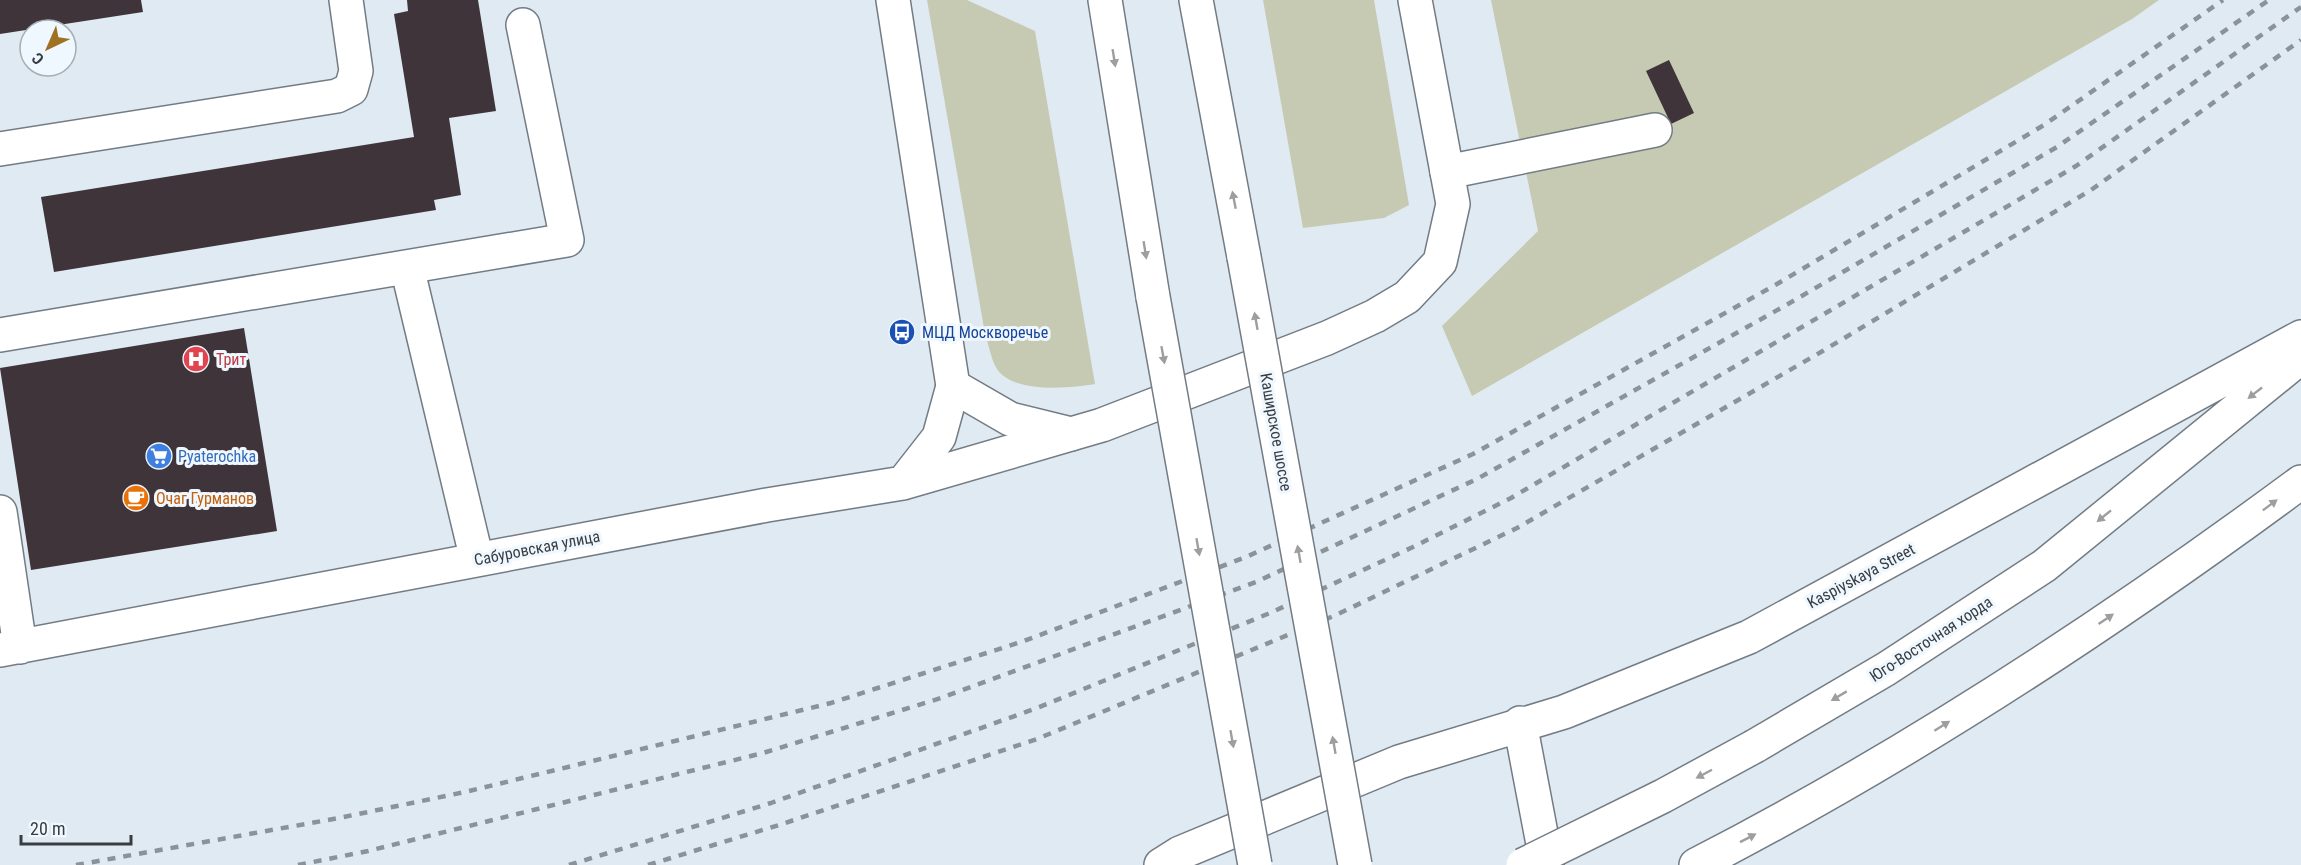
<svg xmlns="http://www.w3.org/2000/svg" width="2301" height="865" viewBox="0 0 2301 865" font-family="'Roboto Condensed',sans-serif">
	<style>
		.green { fill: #c7cab2 }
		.building { fill: #3e3439 }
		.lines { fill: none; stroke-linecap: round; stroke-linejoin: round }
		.minor-casing { stroke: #737c84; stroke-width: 36 }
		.major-casing { stroke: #737c84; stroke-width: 36 }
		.minor { stroke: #fff; stroke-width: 33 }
		.major { stroke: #fff; stroke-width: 33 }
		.rail { stroke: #8b9298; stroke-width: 4.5; stroke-dasharray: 8 8; stroke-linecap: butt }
		.major-bridge-casing { stroke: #737c84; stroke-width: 36; stroke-linecap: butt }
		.major-bridge { stroke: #fff; stroke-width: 33 }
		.oneway { fill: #9c9ea0 }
		.labels { text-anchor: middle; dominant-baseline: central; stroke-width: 6; stroke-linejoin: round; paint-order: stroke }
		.transit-label { font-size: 16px; fill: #164399; stroke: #eff7ff; text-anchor: start }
		.health-label { font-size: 16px; fill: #be3a42; stroke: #eff7ff; text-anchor: start }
		.street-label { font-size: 16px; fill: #393d41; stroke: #eff7ff }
		.shop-label { font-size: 16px; fill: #366cbe; stroke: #eff7ff; text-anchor: start }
		.food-label { font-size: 16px; fill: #c56008; stroke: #eff7ff; text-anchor: start }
	</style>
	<rect width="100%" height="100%" fill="#e0eaf3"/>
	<path class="green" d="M927,0h40l68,31 60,353c-25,4 -81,10 -98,-15 -6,-9 -8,-24 -12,-35z
		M1263,0h111l35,205 -25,13 -81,10z
		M1491,0h668l-27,19 -660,377 -30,-70 96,-95z"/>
	<path class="building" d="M0,0h141l2,12 -143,22z
		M407,0h71l18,111 -47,7 12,77 -27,5 2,10 -382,62 -13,-75 373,-60 -20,-123 14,-3z
		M1669,60l25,53 -23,11 -25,-53z
		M244,328l33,203 -246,39 -31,-202z"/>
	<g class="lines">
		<defs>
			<path id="minor" d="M0,149l337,-53 14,-7 5,-18 -10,-71
				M1447,172l208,-42
				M407,267l70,293
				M0,335l567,-95 -44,-215
				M903,483l36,-46 14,-51
				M0,512l20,135
				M0,650l767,-145 136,-22 168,-49"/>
			<path id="major" d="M893,0l60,386 57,33 61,15 31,-9 225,-87 48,-22 32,-19 33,-35 13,-58 -38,-204
				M1105,0l48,297
				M1196,0l48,257
				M1520,723l27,142
				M1755,746l131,-77 158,-103 257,-209
				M1161,865l19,-12 219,-91 165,-50 185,-75 552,-300
				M1696,865c212,-109 413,-241 605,-383"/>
		</defs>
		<use href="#minor" class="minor-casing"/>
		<use href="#major" class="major-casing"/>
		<use href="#minor" class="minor"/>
		<use href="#major" class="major"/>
		<path class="rail" d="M76,865l263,-47 126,-26 366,-89 193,-62 222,-84 227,-103 304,-170 267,-159 179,-125
			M298,865l70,-14 395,-98 178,-55 315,-116 221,-103 311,-175 269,-157 212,-147
			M569,865l202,-62 266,-95 233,-95 143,-66 98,-49 565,-332 225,-159
			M648,865l131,-40 258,-86 299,-124 181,-87 304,-176 270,-162 210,-150"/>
		<defs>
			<path id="major-bridge" d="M1244,257l111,608
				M1153,297l102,568
				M1523,865l140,-69 92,-50"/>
		</defs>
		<use href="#major-bridge" class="major-bridge-casing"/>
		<use href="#major-bridge" class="major-bridge"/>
	</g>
	<defs><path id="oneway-solid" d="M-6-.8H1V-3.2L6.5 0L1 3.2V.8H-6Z" transform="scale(1.5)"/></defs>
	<g class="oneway">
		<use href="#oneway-solid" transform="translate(1114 58) rotate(81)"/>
		<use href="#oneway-solid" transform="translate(1234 200) rotate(-101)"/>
		<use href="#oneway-solid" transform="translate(1145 250) rotate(81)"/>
		<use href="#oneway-solid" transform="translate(1256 321) rotate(-100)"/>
		<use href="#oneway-solid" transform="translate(1163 355) rotate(80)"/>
		<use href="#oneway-solid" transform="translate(2255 393) rotate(142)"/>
		<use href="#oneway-solid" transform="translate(2270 505) rotate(-37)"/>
		<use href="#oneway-solid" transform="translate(2104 516) rotate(141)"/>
		<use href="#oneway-solid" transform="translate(1198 547) rotate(80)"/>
		<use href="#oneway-solid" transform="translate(1299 554) rotate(-100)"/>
		<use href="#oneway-solid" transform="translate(2106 619) rotate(-34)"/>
		<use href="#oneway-solid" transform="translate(1839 696) rotate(149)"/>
		<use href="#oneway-solid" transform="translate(1942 726) rotate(-32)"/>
		<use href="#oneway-solid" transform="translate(1232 739) rotate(80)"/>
		<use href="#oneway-solid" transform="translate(1334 745) rotate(-100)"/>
		<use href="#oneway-solid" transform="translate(1704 774) rotate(152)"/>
		<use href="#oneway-solid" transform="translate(1748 838) rotate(-27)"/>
	</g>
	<defs>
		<symbol id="bus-disc" viewBox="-11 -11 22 22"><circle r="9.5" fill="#1a4fb4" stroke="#eff7ff"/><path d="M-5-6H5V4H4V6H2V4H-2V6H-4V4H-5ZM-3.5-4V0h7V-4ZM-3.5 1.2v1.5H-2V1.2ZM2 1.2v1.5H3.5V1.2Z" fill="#fff"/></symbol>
		<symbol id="hospital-disc" viewBox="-11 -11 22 22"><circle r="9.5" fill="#e0444e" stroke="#eff7ff"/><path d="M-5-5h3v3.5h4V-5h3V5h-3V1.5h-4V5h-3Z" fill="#fff"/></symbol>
		<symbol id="supermarket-disc" viewBox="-11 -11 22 22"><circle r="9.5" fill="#3f7fe0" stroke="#eff7ff"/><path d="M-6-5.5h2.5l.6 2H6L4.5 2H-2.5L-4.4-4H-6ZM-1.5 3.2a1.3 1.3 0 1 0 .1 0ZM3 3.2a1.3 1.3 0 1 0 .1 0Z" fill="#fff"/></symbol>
		<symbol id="cafe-disc" viewBox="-11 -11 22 22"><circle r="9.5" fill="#e8710a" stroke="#eff7ff"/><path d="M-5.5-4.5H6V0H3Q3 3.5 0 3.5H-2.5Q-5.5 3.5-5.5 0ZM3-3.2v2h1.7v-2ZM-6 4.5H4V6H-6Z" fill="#fff"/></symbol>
	</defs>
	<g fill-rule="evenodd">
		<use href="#bus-disc" x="887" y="317" width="30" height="30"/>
		<use href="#hospital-disc" x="181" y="344" width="30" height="30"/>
		<use href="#supermarket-disc" x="144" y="441" width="30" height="30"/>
		<use href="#cafe-disc" x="121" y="483" width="30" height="30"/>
	</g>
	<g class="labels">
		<g class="transit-label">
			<text x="922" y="332">МЦД Москворечье</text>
		</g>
		<g class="health-label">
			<text x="216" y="359">Трит</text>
		</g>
		<g class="street-label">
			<text transform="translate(1276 432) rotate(80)">Каширское шоссе</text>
			<text transform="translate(537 548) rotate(-11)">Сабуровская улица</text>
			<text transform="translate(1861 576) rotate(-28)">Kaspiyskaya Street</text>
			<text transform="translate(1931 639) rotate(-33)">Юго-Восточная хорда</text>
		</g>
		<g class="shop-label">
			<text x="178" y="456">Pyaterochka</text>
		</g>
		<g class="food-label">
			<text x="156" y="498">Очаг Гурманов</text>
		</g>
	</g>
	<g transform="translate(48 48) rotate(224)"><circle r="28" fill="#eff7ff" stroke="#a6adb3" stroke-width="1.5"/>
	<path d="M0-4.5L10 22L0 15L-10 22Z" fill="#9f7223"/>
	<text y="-9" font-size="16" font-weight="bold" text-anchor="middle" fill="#393d41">С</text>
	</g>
	<path d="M21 835v9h110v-9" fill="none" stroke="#393d41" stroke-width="3"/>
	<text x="30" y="835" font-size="18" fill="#393d41" stroke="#eff7ff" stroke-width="4.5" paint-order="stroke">20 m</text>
</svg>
